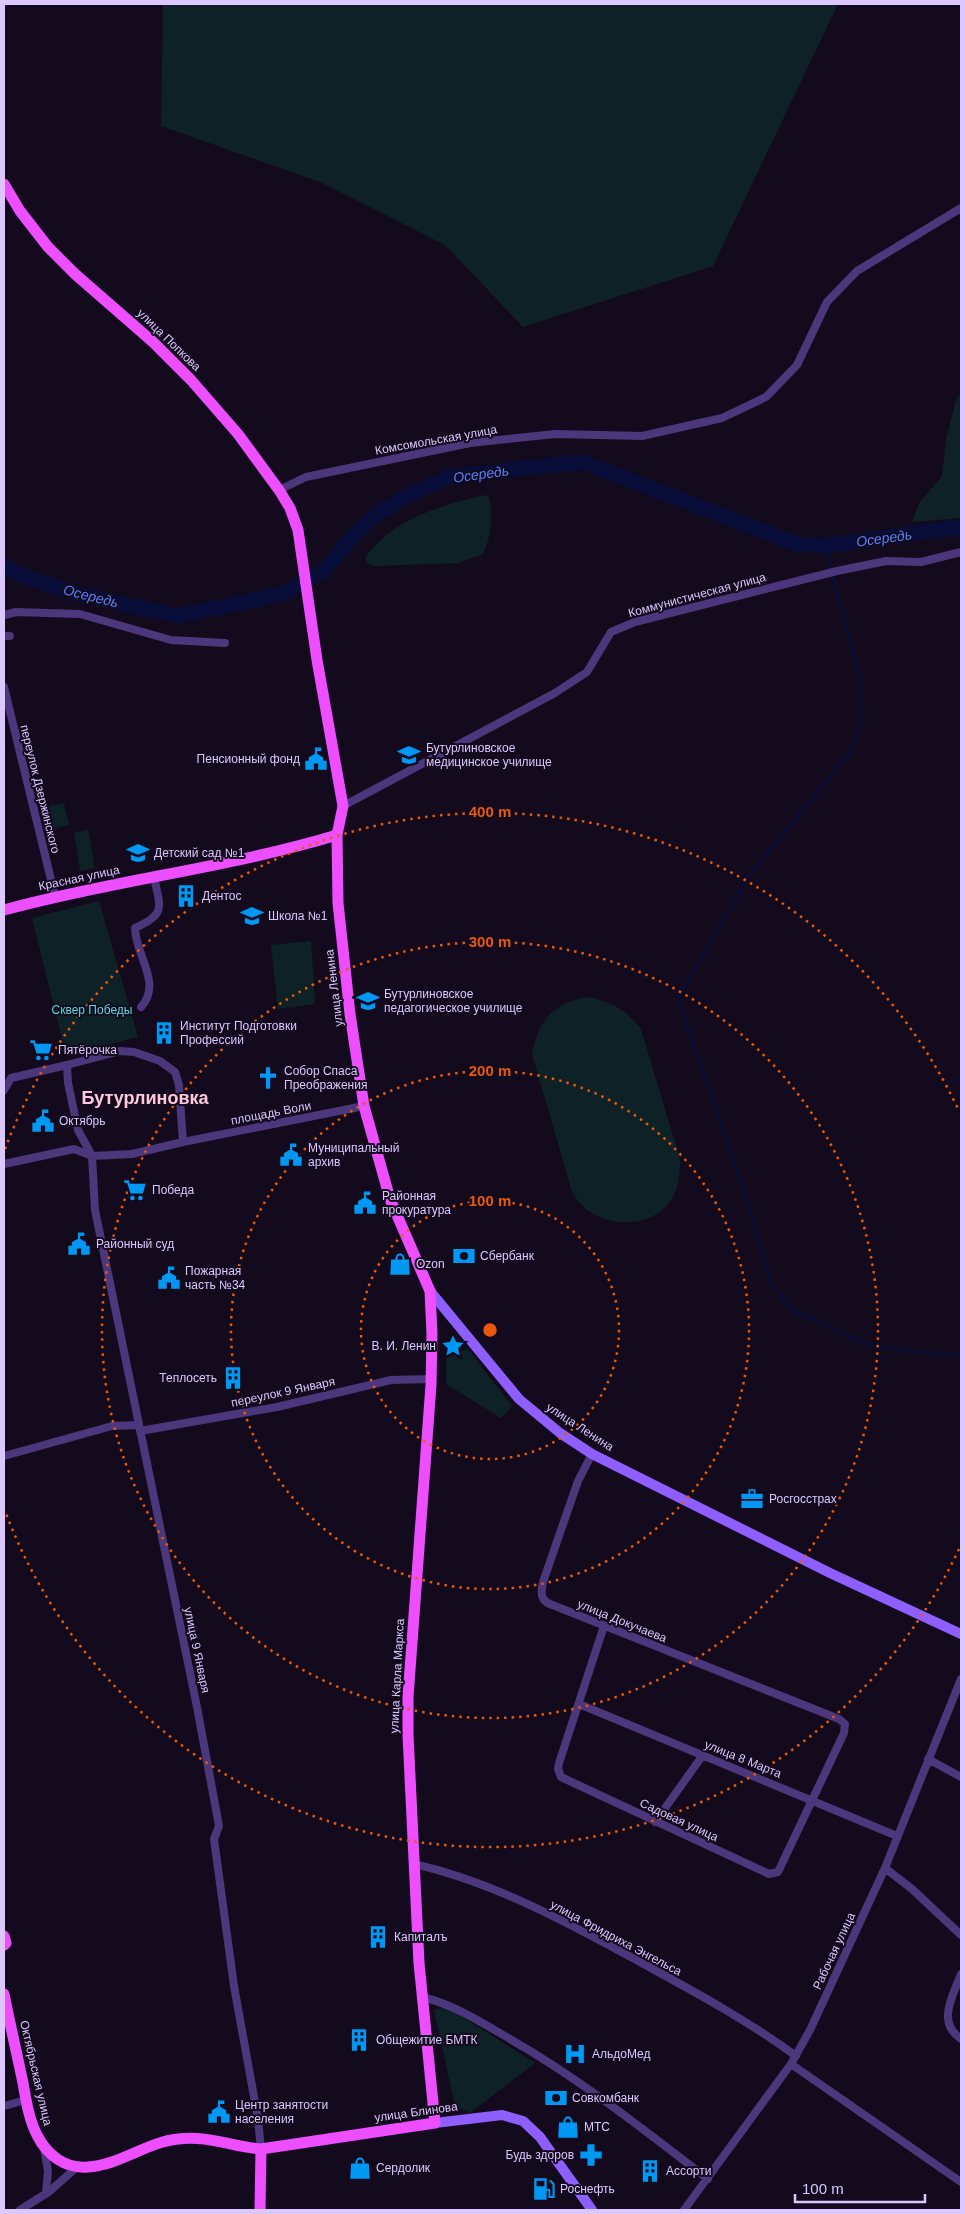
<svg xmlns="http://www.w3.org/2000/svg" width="965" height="2214" viewBox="0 0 965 2214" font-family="Arial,sans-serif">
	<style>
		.green { fill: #0e2126 }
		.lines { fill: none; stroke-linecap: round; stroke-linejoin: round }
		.stream { stroke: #080d39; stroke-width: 2.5 }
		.river { stroke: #080d39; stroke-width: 15 }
		.street { stroke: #4c367c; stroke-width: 8 }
		.secondary { stroke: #8e5eff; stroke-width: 10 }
		.primary { stroke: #ed4eff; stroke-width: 11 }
		.ring { fill: none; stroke: #e8590c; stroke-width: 2.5; stroke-dasharray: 2.5 5 }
		.labels { text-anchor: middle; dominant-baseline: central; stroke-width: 4; stroke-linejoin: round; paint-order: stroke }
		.street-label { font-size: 12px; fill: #dcc7ff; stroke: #130b1d }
		.poi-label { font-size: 12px; fill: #dcc7ff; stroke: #130b1d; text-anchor: start }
		.park-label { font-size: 12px; fill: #54dbde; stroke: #130b1d }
		.water-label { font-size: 14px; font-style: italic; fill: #5582ff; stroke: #130b1d }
		.district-label { font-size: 18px; font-weight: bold; fill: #ffc9dd; stroke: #130b1d }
		.centre { fill: #e8590c; stroke: #130b1d; stroke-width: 2.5 }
		.ring-label { font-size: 15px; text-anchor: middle; font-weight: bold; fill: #e8590c; stroke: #130b1d; stroke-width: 4; stroke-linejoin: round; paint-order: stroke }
	</style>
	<rect width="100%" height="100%" fill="#130b1d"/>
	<path class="green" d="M163,4h675l-125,262 -190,61 -78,-82 -125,-63 -159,-56z
		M961,391v127l-49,4 7,-19 23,-27 4,-36 10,-40z
		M485,495l4,2c4,21 3,37 -6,57l-24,9 -83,3 -8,-2 -3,-6c27,-39 77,-53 120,-63z
		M64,803l5,22 -22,5 -4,-23z
		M88,830l7,38 -15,3 -6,-38z
		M99,901l39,136 -72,18 -34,-137z
		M311,941l4,63 -37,5 -7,-64z
		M590,997c25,7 35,12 51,32l39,130c0,13 -1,26 -7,38 -17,30 -60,32 -86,13 -6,-5 -11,-12 -15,-18l-40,-138c7,-36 22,-52 58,-57z
		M468,1349l44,57 -11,12 -55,-34v-29z
		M447,2007l88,56 -65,50 -15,-7 -21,-96z"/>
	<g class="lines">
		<path class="stream" d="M825,546l34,129 2,50 -12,29 -101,123 -70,122 69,200 24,86 26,27 72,33 83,11 9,-4"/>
		<path class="river" d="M4,565l16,10 58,19 100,22 105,-22 41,-23 27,-33 23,-22 33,-20 45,-20 131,-14 214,82 28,2 136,-19"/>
		<path class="street" d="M279,490l27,-13 164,-34 85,-9 87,2 80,-18 44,-21 31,-32 30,-63 30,-31 104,-63
			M4,615l12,-3 64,2 91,26 54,3
			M4,636h6
			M4,687l51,209
			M343,806l212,-113 32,-21 24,-40 24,-10 202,-51 49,-10 35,1 40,-10
			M141,1007c22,-24 -6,-52 -6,-79 32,-14 25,-21 19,-51
			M4,1090l7,-12 56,-13
			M183,1142l-4,-57 -4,-13 -15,-11 -26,-9 -14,-1 -53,14 1,18 10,47 14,26 3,54 102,497 22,119 -5,13 20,147 24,133 3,30
			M4,1164l70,-15 18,7 40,-2 51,-12 181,-36
			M140,1431l137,-24 114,-27 40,-1
			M592,1454l-14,27 -35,101c-3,13 -2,20 12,24l284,113 6,5 -1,9 -66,139 -9,2 -208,-97 -3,-8 1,-6 45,-137
			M4,1456l108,-30 27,-1
			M579,1704l318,132
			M928,1759l33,18
			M655,1822l48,-67
			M414,1864c80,18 154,59 226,98 53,29 107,58 156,94
			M885,1868l27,21 49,46
			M961,1974c-8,22 -25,48 0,65
			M422,1997c33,8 59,25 88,42 70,40 134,91 198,140
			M791,2064l170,118
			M4,2106l22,-6
			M44,2148l4,23 -2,22
			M20,2210l30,-19 27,-24
			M684,2210l107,-146 19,-34 75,-162 76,-189"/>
		<path class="secondary" d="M430,1291l89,108 41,34 32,21 238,119 131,61
			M435,2123l67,-8 21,6 17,16 52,73"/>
		<path class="primary" d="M4,184l16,27 28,36 27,27 78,68 38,38 47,54 41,56 11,18 8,22 19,130 26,146 -6,29 1,68 12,111 14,92 26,93 40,92 2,43 -1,51 -23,312v38l11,228 16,160 -174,26c-27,-2 -54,-14 -83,-10 -31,3 -58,26 -90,28 -23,2 -41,-12 -51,-32 -8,-15 -11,-35 -14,-52 -6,-29 -13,-59 -19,-89
			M4,910c109,-30 224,-42 333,-75
			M4,1936l2,7 -2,2
			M260,2210l1,-61"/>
	</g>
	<g class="ring">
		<circle cx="490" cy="1330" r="129"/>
		<circle cx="490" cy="1330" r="259"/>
		<circle cx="490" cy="1330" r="388"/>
		<path d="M959 1549A518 518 0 0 1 5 1511M5 1149A518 518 0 0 1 959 1111"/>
	</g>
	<defs>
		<symbol id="university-bare" viewBox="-9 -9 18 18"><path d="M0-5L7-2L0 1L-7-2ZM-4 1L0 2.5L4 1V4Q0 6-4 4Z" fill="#0098f2" stroke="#130b1d" stroke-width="2.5" paint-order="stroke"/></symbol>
		<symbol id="civic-bare" viewBox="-9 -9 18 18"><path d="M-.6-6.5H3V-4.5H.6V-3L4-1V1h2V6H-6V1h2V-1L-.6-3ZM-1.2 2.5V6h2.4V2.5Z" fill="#0098f2" stroke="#130b1d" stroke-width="2.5" paint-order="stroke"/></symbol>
		<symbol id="school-bare" viewBox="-9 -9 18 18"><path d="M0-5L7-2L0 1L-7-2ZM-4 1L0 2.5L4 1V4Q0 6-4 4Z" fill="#0098f2" stroke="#130b1d" stroke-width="2.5" paint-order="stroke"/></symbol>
		<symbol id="building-bare" viewBox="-9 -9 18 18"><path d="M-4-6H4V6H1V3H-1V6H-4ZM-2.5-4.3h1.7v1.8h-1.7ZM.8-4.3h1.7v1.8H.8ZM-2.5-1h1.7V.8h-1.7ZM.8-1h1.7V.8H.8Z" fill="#0098f2" stroke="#130b1d" stroke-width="2.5" paint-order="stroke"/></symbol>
		<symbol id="supermarket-bare" viewBox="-9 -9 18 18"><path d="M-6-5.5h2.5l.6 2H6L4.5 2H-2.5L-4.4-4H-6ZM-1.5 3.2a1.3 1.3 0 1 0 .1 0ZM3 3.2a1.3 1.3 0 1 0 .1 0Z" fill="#0098f2" stroke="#130b1d" stroke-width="2.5" paint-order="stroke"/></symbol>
		<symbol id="church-bare" viewBox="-9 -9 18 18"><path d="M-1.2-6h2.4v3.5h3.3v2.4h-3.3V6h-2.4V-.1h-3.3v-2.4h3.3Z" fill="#0098f2" stroke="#130b1d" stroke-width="2.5" paint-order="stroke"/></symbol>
		<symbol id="bank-bare" viewBox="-9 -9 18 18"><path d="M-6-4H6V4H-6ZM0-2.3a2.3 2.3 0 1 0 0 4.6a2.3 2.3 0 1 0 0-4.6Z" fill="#0098f2" stroke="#130b1d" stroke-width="2.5" paint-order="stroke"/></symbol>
		<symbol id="shop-bare" viewBox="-9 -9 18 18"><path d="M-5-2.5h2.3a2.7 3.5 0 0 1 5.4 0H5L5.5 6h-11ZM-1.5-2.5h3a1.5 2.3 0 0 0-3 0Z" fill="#0098f2" stroke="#130b1d" stroke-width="2.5" paint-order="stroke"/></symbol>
		<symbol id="sight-bare" viewBox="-9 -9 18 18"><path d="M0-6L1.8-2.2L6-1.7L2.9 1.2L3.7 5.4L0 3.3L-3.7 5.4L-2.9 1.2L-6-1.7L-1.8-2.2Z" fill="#0098f2" stroke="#130b1d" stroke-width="2.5" paint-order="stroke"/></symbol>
		<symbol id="office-bare" viewBox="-9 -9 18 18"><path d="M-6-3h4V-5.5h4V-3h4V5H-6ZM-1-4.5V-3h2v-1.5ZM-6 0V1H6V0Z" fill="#0098f2" stroke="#130b1d" stroke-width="2.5" paint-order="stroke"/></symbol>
		<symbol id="hospital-bare" viewBox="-9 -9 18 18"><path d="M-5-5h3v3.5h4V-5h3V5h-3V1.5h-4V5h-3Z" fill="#0098f2" stroke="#130b1d" stroke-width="2.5" paint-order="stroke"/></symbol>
		<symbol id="pharmacy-bare" viewBox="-9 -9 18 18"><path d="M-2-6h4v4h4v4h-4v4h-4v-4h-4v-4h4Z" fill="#0098f2" stroke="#130b1d" stroke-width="2.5" paint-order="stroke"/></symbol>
		<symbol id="fuel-bare" viewBox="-9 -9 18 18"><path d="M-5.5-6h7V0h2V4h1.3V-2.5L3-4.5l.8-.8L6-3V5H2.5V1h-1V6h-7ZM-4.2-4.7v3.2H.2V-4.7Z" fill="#0098f2" stroke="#130b1d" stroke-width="2.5" paint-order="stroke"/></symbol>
	</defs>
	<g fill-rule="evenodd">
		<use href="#university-bare" x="393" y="739" width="32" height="32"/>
		<use href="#civic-bare" x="300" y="743" width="32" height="32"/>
		<use href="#school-bare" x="122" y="837" width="32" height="32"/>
		<use href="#building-bare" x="170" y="880" width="32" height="32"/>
		<use href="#school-bare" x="236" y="900" width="32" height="32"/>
		<use href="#university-bare" x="352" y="985" width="32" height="32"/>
		<use href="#building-bare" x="148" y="1017" width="32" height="32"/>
		<use href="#supermarket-bare" x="25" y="1034" width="32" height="32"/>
		<use href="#church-bare" x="252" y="1062" width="32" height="32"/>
		<use href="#civic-bare" x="27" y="1105" width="32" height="32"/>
		<use href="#civic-bare" x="275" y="1139" width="32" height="32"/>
		<use href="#supermarket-bare" x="119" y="1174" width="32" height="32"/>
		<use href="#civic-bare" x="349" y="1187" width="32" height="32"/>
		<use href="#civic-bare" x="63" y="1228" width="32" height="32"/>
		<use href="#bank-bare" x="448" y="1240" width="32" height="32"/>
		<use href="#shop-bare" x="384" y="1248" width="32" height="32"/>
		<use href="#civic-bare" x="153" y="1262" width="32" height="32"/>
		<use href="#sight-bare" x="437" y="1330" width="32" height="32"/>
		<use href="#building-bare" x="217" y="1362" width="32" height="32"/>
		<use href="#office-bare" x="736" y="1483" width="32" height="32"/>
		<use href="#building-bare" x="362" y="1921" width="32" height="32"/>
		<use href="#building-bare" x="343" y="2024" width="32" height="32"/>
		<use href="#hospital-bare" x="559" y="2038" width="32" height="32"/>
		<use href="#bank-bare" x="540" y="2082" width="32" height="32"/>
		<use href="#civic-bare" x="203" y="2096" width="32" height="32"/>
		<use href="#shop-bare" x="552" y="2111" width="32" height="32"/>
		<use href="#pharmacy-bare" x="575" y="2139" width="32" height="32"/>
		<use href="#shop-bare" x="344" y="2152" width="32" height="32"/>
		<use href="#building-bare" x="634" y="2155" width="32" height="32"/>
		<use href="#fuel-bare" x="528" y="2173" width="32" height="32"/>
	</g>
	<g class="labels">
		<g class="street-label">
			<text transform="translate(169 340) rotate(44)">улица Попкова</text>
			<text transform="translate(436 440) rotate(-10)">Комсомольская улица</text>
			<text transform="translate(697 595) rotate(-15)">Коммунистическая улица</text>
			<text transform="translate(40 789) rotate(76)">переулок Дзержинского</text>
			<text transform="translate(79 878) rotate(-12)">Красная улица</text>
			<text transform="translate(334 988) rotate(-97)">улица Ленина</text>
			<text transform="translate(271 1113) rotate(-11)">площадь Воли</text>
			<text transform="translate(283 1392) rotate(-12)">переулок 9 Января</text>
			<text transform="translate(580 1427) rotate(33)">улица Ленина</text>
			<text transform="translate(622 1621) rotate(22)">улица Докучаева</text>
			<text transform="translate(197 1650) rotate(78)">улица 9 Января</text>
			<text transform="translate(397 1676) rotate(-87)">улица Карла Маркса</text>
			<text transform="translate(743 1759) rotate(22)">улица 8 Марта</text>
			<text transform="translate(679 1820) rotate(25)">Садовая улица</text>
			<text transform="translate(616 1938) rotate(28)">улица Фридриха Энгельса</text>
			<text transform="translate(834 1951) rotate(-65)">Рабочая улица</text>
			<text transform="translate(36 2073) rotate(77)">Октябрьская улица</text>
			<text transform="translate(416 2112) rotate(-8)">улица Блинова</text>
		</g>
		<g class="poi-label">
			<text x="426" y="748">Бутурлиновское<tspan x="426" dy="14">медицинское училище</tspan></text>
			<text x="300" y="759" text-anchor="end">Пенсионный фонд</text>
			<text x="154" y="853">Детский сад №1</text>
			<text x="202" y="896">Дентос</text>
			<text x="268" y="916">Школа №1</text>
			<text x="384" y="994">Бутурлиновское<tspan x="384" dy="14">педагогическое училище</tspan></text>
			<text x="180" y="1026">Институт Подготовки<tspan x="180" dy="14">Профессий</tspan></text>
			<text x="58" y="1050">Пятёрочка</text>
			<text x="284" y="1071">Собор Спаса<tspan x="284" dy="14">Преображения</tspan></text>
			<text x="59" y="1121">Октябрь</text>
			<text x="308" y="1148">Муниципальный<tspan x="308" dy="14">архив</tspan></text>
			<text x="152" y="1190">Победа</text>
			<text x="382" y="1196">Районная<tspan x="382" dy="14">прокуратура</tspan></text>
			<text x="96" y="1244">Районный суд</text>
			<text x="480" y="1256">Сбербанк</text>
			<text x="416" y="1264">Ozon</text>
			<text x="185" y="1271">Пожарная<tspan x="185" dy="14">часть №34</tspan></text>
			<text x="436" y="1346" text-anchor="end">В. И. Ленин</text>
			<text x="217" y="1378" text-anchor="end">Теплосеть</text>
			<text x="769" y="1499">Росгосстрах</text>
			<text x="394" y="1937">Капиталъ</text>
			<text x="376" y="2040">Общежитие БМТК</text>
			<text x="592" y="2054">АльдоМед</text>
			<text x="572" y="2098">Совкомбанк</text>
			<text x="235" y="2105">Центр занятости<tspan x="235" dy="14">населения</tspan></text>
			<text x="584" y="2127">МТС</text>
			<text x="574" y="2155" text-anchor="end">Будь здоров</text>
			<text x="376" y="2168">Сердолик</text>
			<text x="666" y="2171">Ассорти</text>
			<text x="560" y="2189">Роснефть</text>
		</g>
		<g class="park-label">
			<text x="92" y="1010">Сквер Победы</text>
		</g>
		<g class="water-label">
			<text transform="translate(481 474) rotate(-8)">Осередь</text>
			<text transform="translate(884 538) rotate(-8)">Осередь</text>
			<text transform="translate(91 596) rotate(14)">Осередь</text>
		</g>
		<g class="district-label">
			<text x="145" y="1098">Бутурлиновка</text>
		</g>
	</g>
	<circle cx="490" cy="1330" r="8" class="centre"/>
	<g class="ring-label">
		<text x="490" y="817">400 m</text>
		<text x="490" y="947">300 m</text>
		<text x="490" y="1076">200 m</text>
		<text x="490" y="1206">100 m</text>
	</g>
	<rect width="965" height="2214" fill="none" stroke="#dcc7ff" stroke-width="10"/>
	<path d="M795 2194v8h130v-8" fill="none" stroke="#dcc7ff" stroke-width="2.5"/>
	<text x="802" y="2194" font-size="15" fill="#dcc7ff" stroke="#130b1d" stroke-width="4" paint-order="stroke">100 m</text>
</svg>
